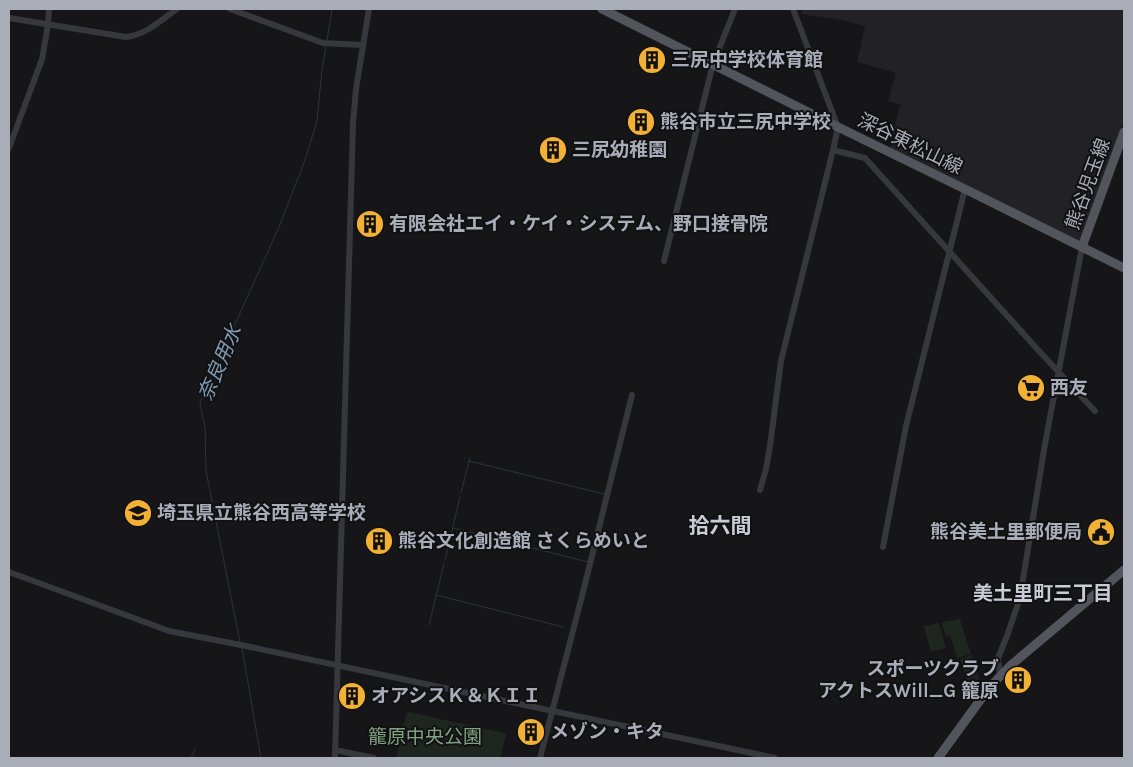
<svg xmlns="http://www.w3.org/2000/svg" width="1133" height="767" viewBox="0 0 1133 767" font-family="Karla,'Noto Sans JP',sans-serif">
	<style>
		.built { fill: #222225 }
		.green { fill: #1e261f }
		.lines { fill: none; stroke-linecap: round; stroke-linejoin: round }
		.stream { stroke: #2c353c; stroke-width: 1 }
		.minor { stroke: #37383d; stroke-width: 6 }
		.major { stroke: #53555c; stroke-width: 9 }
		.labels { text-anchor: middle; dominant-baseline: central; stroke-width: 4; stroke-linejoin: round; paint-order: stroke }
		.poi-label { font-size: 19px; font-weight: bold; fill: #a8adb8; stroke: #111113; text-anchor: start }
		.street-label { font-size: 19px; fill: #a8adb8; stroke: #111113 }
		.park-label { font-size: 19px; fill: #7fa381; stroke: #111113 }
		.water-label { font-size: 20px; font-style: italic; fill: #7f9bb3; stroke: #111113 }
		.neighbourhood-label { font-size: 20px; font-weight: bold; fill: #c9ccd4; stroke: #111113 }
		.quarter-label { font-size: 21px; font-weight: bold; fill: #c9ccd4; stroke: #111113 }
	</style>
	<rect width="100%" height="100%" fill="#161618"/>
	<path class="built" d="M802,9h322v111l-44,123 -190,-94 10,-45 -12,-3 8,-28 -39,-11 8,-36 -29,-7 -35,-5z"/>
	<path class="green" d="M959,619l1,1 11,34 -14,4 -7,-23 -4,1 -4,-12 1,-2z
		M939,623l7,25 -15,4 -7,-26z
		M972,655l7,25 -4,4 1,4 -5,4 -11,-33z
		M409,712l95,21 2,2 -6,23h-104l10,-44z"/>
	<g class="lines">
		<path class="stream" d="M327,40l5,-31
			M469,461l135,33
			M461,493l9,-35
			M453,528l135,34
			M445,560l15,-63
			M436,595l127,32
			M429,625l15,-61
			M240,642l-34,-171 -1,-43 -5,-24 2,-7 77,-170 26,-67 12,-39 5,-52 4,-23
			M242,648l19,110
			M191,758l4,-8"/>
		<path class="minor" d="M230,9l93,34 39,2
			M9,18l117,19c20,-2 35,-17 51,-28
			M9,148l33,-89 6,-34 1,-16
			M833,150l32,8 174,193 56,60
			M664,261l49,-197 22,-55
			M760,490l6,-21 4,-23 11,-85 52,-211 5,-23 -45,-118
			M883,547l23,-121 59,-237
			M9,572l160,59 77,15 529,112
			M1000,676l-2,-18 9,-22 13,-38 25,-154 37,-197
			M335,750l39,8
			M335,758l18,-635 3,-34 13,-80
			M540,758l42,-162 50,-201"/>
		<path class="major" d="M602,9l236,118 135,66 151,75
			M1082,247l42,-115
			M938,758l51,-70 21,-22 114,-96"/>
	</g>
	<defs>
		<symbol id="building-disc" viewBox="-11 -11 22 22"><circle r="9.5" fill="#f2b134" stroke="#111113"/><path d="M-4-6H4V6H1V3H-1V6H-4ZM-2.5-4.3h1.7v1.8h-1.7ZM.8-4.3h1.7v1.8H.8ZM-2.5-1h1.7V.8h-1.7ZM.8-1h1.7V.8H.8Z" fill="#111"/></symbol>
		<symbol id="supermarket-disc" viewBox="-11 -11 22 22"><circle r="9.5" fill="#f2b134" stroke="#111113"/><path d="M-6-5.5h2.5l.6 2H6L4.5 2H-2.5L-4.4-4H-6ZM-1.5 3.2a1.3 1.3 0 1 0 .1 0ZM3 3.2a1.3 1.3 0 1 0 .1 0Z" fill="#111"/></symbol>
		<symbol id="school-disc" viewBox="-11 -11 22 22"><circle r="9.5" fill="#f2b134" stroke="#111113"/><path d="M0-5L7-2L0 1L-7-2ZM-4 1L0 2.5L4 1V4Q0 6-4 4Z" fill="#111"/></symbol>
		<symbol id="civic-disc" viewBox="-11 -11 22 22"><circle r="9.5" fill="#f2b134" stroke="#111113"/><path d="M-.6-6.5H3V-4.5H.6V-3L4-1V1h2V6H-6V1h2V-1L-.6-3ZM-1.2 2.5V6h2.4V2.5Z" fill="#111"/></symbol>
	</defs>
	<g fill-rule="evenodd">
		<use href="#building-disc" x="636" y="44" width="32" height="32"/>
		<use href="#building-disc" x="625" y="106" width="32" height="32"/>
		<use href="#building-disc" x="537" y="134" width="32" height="32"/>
		<use href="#building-disc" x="354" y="208" width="32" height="32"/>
		<use href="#supermarket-disc" x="1015" y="372" width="32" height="32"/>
		<use href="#school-disc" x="122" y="497" width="32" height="32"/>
		<use href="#civic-disc" x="1085" y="516" width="32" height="32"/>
		<use href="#building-disc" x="363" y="525" width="32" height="32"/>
		<use href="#building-disc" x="1002" y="664" width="32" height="32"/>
		<use href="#building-disc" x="336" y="680" width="32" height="32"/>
		<use href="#building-disc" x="515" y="716" width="32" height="32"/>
	</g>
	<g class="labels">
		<g class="poi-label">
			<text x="671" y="60">三尻中学校体育館</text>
			<text x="660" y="122">熊谷市立三尻中学校</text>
			<text x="572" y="150">三尻幼稚園</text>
			<text x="389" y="224">有限会社エイ・ケイ・システム、野口接骨院</text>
			<text x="1050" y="388">西友</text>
			<text x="157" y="513">埼玉県立熊谷西高等学校</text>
			<text x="1082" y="532" text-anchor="end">熊谷美土里郵便局</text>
			<text x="398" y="541">熊谷文化創造館 さくらめいと</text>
			<text x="999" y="669" text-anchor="end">スポーツクラブ<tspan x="999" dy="22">アクトスWill_G 籠原</tspan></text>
			<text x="371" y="696">オアシスＫ＆ＫＩＩ</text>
			<text x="550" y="732">メゾン・キタ</text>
		</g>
		<g class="street-label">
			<text transform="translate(910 144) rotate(26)">深谷東松山線</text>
			<text transform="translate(1088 184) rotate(-70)">熊谷児玉線</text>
		</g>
		<g class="park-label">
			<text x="425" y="737">籠原中央公園</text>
		</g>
		<g class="water-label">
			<text transform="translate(220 363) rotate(-67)">奈良用水</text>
		</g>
		<g class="neighbourhood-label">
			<text x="1043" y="593">美土里町三丁目</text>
		</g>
		<g class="quarter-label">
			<text x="720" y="526">拾六間</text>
		</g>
	</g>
	<rect width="1133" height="767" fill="none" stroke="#a8adb8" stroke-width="20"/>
</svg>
